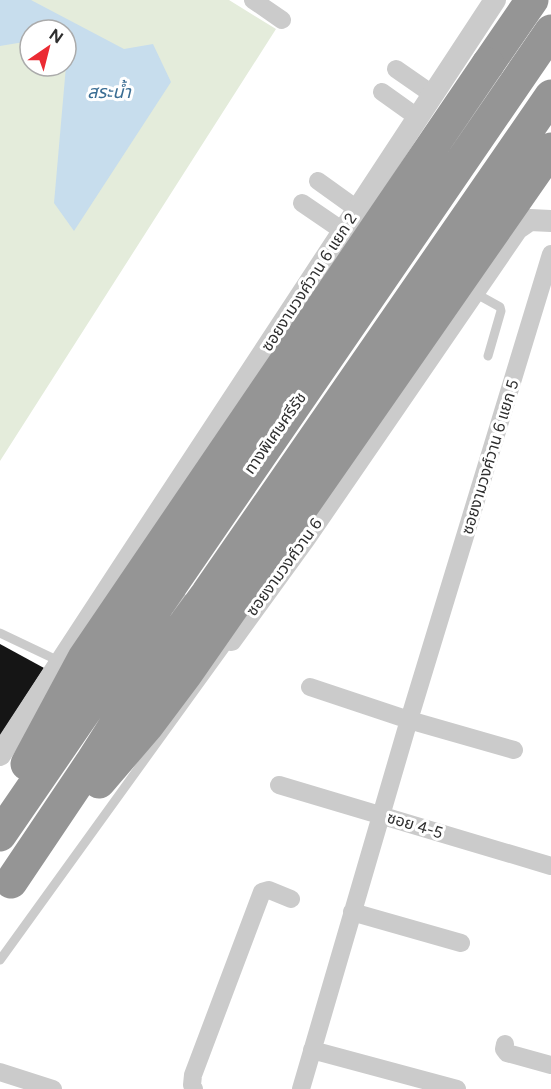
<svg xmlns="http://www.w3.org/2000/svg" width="551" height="1089" viewBox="0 0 551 1089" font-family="Figtree,'Noto Sans Thai',sans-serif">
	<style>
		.green { fill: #e4ecdb; fill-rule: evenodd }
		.water { fill: #c7dded }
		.building { fill: #151515 }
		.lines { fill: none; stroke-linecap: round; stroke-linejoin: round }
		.service { stroke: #cbcbcb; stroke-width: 9 }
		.minor { stroke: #cbcbcb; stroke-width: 18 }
		.tertiary { stroke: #cbcbcb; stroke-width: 22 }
		.motorway { stroke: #959595; stroke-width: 33 }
		.motorway-bridge { stroke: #959595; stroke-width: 33 }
		.labels { text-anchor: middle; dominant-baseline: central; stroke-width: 6; stroke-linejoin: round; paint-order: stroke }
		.street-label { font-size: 16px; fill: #2e2e2e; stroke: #fff }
		.water-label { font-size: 18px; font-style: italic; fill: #3a6d93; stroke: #fff }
	</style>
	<rect width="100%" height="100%" fill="#fff"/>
	<path class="green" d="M0,0h229l47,29 -276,432zM30,30h36v36h-36z"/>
	<path class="water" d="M0,0h31l93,49 29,-5 18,38 -97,149 -20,-28 12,-137v-36h-36v11l-30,5z"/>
	<path class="building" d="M0,644l44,24 -44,68z"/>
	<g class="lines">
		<path class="service" d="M473,292l27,15 1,4 -13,45
			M0,633l61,29
			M0,960l231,-320"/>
		<path class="minor" d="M253,0l29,20
			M396,69l36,25
			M382,92l35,25
			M318,181l39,28
			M302,203l41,28
			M310,687l99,33 105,30
			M279,785l272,81
			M352,912l109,31
			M505,1044l-1,5 3,4 44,12
			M312,1050l145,39
			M0,1072l53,17
			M194,1089l-2,-4 1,-10 69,-183 7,-2 22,9
			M301,1089l108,-369 142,-466"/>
		<path class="tertiary" d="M124,565l371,-565
			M0,755l124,-190 107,75 74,-102 212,-309 13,-9 21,1"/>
		<path class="motorway" d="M488,64l44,-64"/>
		<path class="motorway-bridge" d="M27,764l57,-106 404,-594
			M99,782l48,-56 39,-52 365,-525
			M0,835l551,-804
			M11,882l80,-119 58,-91 58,-78 344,-498"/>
	</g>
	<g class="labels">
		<g class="street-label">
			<text transform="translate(309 282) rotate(-57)">ซอยงามวงศ์วาน 6 แยก 2</text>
			<text transform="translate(275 433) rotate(-55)">ทางพิเศษศรีรัช</text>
			<text transform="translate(490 457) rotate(-73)">ซอยงามวงศ์วาน 6 แยก 5</text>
			<text transform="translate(284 567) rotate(-54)">ซอยงามวงศ์วาน 6</text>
			<text transform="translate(415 825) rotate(17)">ซอย 4-5</text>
		</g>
		<g class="water-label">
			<text x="109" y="92">สระน้ำ</text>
		</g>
	</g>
	<g transform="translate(48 48) rotate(35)"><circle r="28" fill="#ffffff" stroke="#ababab" stroke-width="1.5"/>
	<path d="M0-4.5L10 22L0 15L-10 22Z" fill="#eb2b33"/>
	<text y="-9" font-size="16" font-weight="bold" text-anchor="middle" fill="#2e2e2e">N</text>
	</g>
</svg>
